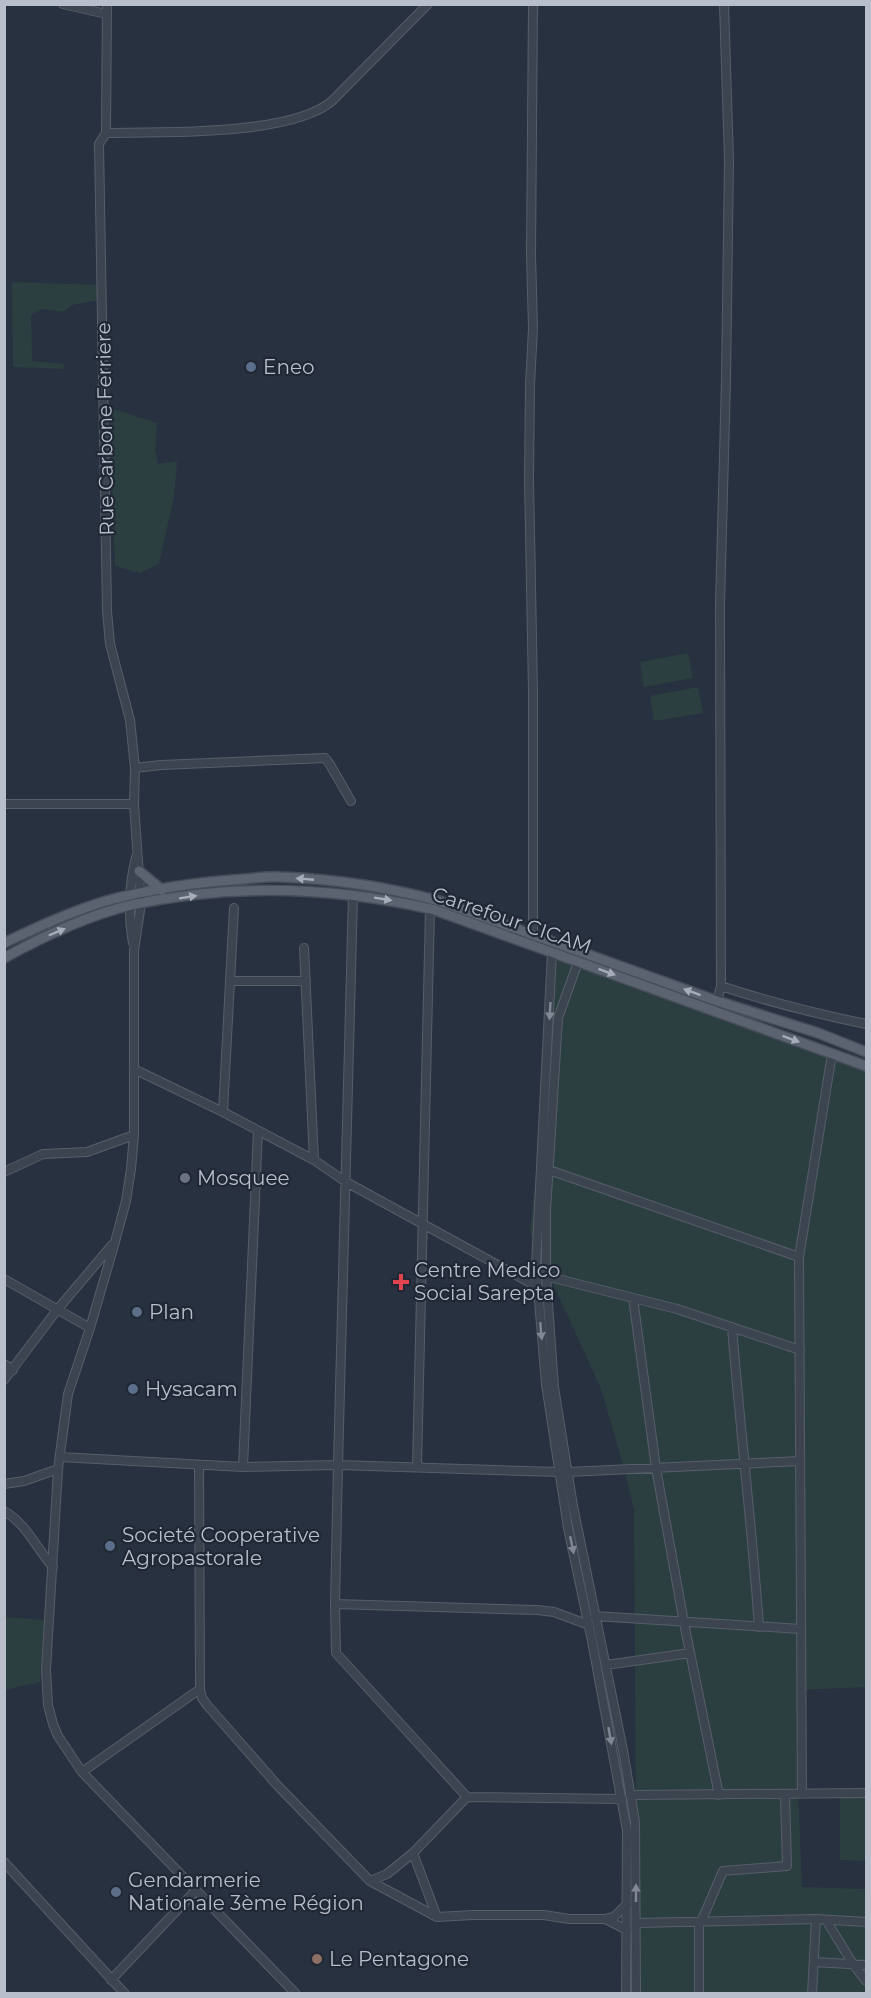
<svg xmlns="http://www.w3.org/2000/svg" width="871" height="1998" viewBox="0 0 871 1998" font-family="Montserrat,sans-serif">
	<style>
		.green { fill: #2b3f41 }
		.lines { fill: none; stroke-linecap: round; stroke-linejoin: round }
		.minor-casing { stroke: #575e6a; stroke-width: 10 }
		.major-casing { stroke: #464c58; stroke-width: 12 }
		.minor { stroke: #3c444f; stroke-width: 8 }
		.major { stroke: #5a636f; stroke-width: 9 }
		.oneway { fill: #a6adb8 }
		.oneway2 { fill: #818893 }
		.service-dot { fill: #5c6f8a; stroke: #212835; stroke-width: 2 }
		.worship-dot { fill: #6b7280; stroke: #212835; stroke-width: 2 }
		.health-dot { fill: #e0444e; stroke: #212835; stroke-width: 2 }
		.education-dot { fill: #8d6e63; stroke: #212835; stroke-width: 2 }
		.labels { text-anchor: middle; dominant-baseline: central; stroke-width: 4.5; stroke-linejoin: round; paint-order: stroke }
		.poi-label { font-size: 20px; fill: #b9bfca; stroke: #212835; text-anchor: start }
		.street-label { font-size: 20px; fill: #b9bfca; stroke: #212835 }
	</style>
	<rect width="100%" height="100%" fill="#28313f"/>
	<path class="green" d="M12,282l86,3 1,15 -27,5 -9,7 -21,-3 -11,6 1,46 32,3 -1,5 -50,-2z
		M110,408l47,15 -2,27 3,14 19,-3 -3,36 -15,67 -19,9 -25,-7z
		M688,653l5,25 -49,9 -4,-25z
		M698,687l5,26 -49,8 -4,-25z
		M548,948l318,115v624l-65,3 -3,101 4,96 64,2v104h-229l-3,-483 -10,-42 -23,-79 -71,-156 15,-147z
		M5,1617l39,3 -4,62 -35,8z
		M840,1795h26v66l-26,-1z"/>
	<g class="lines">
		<defs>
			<path id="minor" d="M63,4l43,10
				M107,4l-1,129 -7,11 8,467 3,33 20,76 5,48 -1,36 7,100 -7,46v185l-3,34 -5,32 -11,41 -25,86 -22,66 -10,75 -12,201 2,35 5,19 5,12 24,36 214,222
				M533,4l-2,251 2,73 -3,57 -1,94 4,213v243
				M106,133c55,-1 185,3 226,-32l96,-97
				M135,768l26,-3 164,-7 4,5 22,38
				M4,804h130
				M353,895l-15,570 -3,139 1,49 131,144 155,2
				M133,943c-5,-27 -4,-59 3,-86
				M304,948l10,212
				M552,952l-16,313 10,119 22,144 24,113 35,189 -1,164
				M578,962l-20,56 -12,193v65l8,111 19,119 50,244 12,72 1,172
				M230,981h76
				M721,986c48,16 96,28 145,38
				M717,1001l4,-15 -1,-381 6,-225 3,-220 -5,-156
				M134,1069l89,43 91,48 32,22 192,105
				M223,1112l11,-204
				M549,1170l250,87
				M4,1172l39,-18 44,-2 47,-17
				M546,1276l131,33 123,41
				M4,1279l86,49
				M633,1298l23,170 28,155 35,172
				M732,1327c8,100 20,200 27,300
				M4,1364l9,6
				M4,1380l53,-70 55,-65
				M60,1457l183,10 95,-2 221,7
				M199,1465l1,224 2,9 5,7 71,81 92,95 67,36 35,-2h72l25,4h36l22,11
				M243,1467l15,-336
				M417,1467l13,-558
				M568,1472l232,-11
				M4,1484l20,-3 34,-12
				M4,1511c23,13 32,37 49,56
				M335,1604l202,6 17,2 35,13
				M595,1616l206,13
				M606,1665l84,-12
				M82,1772l118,-83
				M802,1794l-3,-537 33,-203
				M630,1795l236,-2
				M4,1862l121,132
				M370,1881l17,-7 26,-21
				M437,1917l-24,-64 54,-56
				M605,1919l9,-2 13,-13
				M826,1920l27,44 13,17
				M701,1922l22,-51 64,-5 -2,-72
				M636,1923l180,-4 50,3
				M814,1962l52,3
				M111,1980l85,-90
				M699,1994v-72
				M812,1994l4,-75"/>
			<path id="major" d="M139,871l23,19
				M4,943c34,-16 66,-31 102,-42 44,-12 93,-19 139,-22 12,-1 24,-3 36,-2 54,2 106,10 158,24l278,100 101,32 48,19
				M4,958c38,-21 85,-43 127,-53 101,-22 204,-18 304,5l431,156"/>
		</defs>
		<use href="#minor" class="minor-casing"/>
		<use href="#major" class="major-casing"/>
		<use href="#minor" class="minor"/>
		<use href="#major" class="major"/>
	</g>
	<defs><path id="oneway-solid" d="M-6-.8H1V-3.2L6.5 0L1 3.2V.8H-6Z" transform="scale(1.5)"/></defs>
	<g class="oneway">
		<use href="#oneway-solid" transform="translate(305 879) rotate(-175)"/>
		<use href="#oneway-solid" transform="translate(188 897) rotate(-9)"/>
		<use href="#oneway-solid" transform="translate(383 899) rotate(9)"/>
		<use href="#oneway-solid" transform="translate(57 932) rotate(-23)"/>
		<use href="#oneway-solid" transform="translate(607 972) rotate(20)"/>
		<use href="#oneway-solid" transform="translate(692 992) rotate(-160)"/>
		<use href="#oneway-solid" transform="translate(791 1039) rotate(20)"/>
	</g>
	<g class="oneway2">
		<use href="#oneway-solid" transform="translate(550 1011) rotate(93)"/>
		<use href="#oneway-solid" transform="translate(541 1331) rotate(85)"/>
		<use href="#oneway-solid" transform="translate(572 1545) rotate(78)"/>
		<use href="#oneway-solid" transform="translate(610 1736) rotate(80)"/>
		<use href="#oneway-solid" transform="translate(636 1893) rotate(-90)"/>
	</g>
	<g class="service-dot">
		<circle cx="251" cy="367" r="6"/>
		<circle cx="137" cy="1312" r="6"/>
		<circle cx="133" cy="1389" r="6"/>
		<circle cx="110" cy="1546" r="6"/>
		<circle cx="116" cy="1892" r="6"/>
	</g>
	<circle class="worship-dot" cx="185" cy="1178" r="6"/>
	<path class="health-dot" d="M398 1273h6v6h6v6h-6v6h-6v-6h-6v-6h6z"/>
	<circle class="education-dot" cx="317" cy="1959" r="6"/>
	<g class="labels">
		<g class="poi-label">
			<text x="263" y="367">Eneo</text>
			<text x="197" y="1178">Mosquee</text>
			<text x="414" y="1270">Centre Medico<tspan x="414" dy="23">Social Sarepta</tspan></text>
			<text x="149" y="1312">Plan</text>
			<text x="145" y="1389">Hysacam</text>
			<text x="122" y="1535">Societé Cooperative<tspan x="122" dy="23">Agropastorale</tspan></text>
			<text x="128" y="1880">Gendarmerie<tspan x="128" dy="23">Nationale 3ème Région</tspan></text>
			<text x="329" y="1959">Le Pentagone</text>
		</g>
		<g class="street-label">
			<text transform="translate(105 429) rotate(-91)">Rue Carbone Ferriere</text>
			<text transform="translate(512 920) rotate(19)">Carrefour CICAM</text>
		</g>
	</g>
	<rect width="871" height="1998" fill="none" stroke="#b9bfca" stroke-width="12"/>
</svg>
